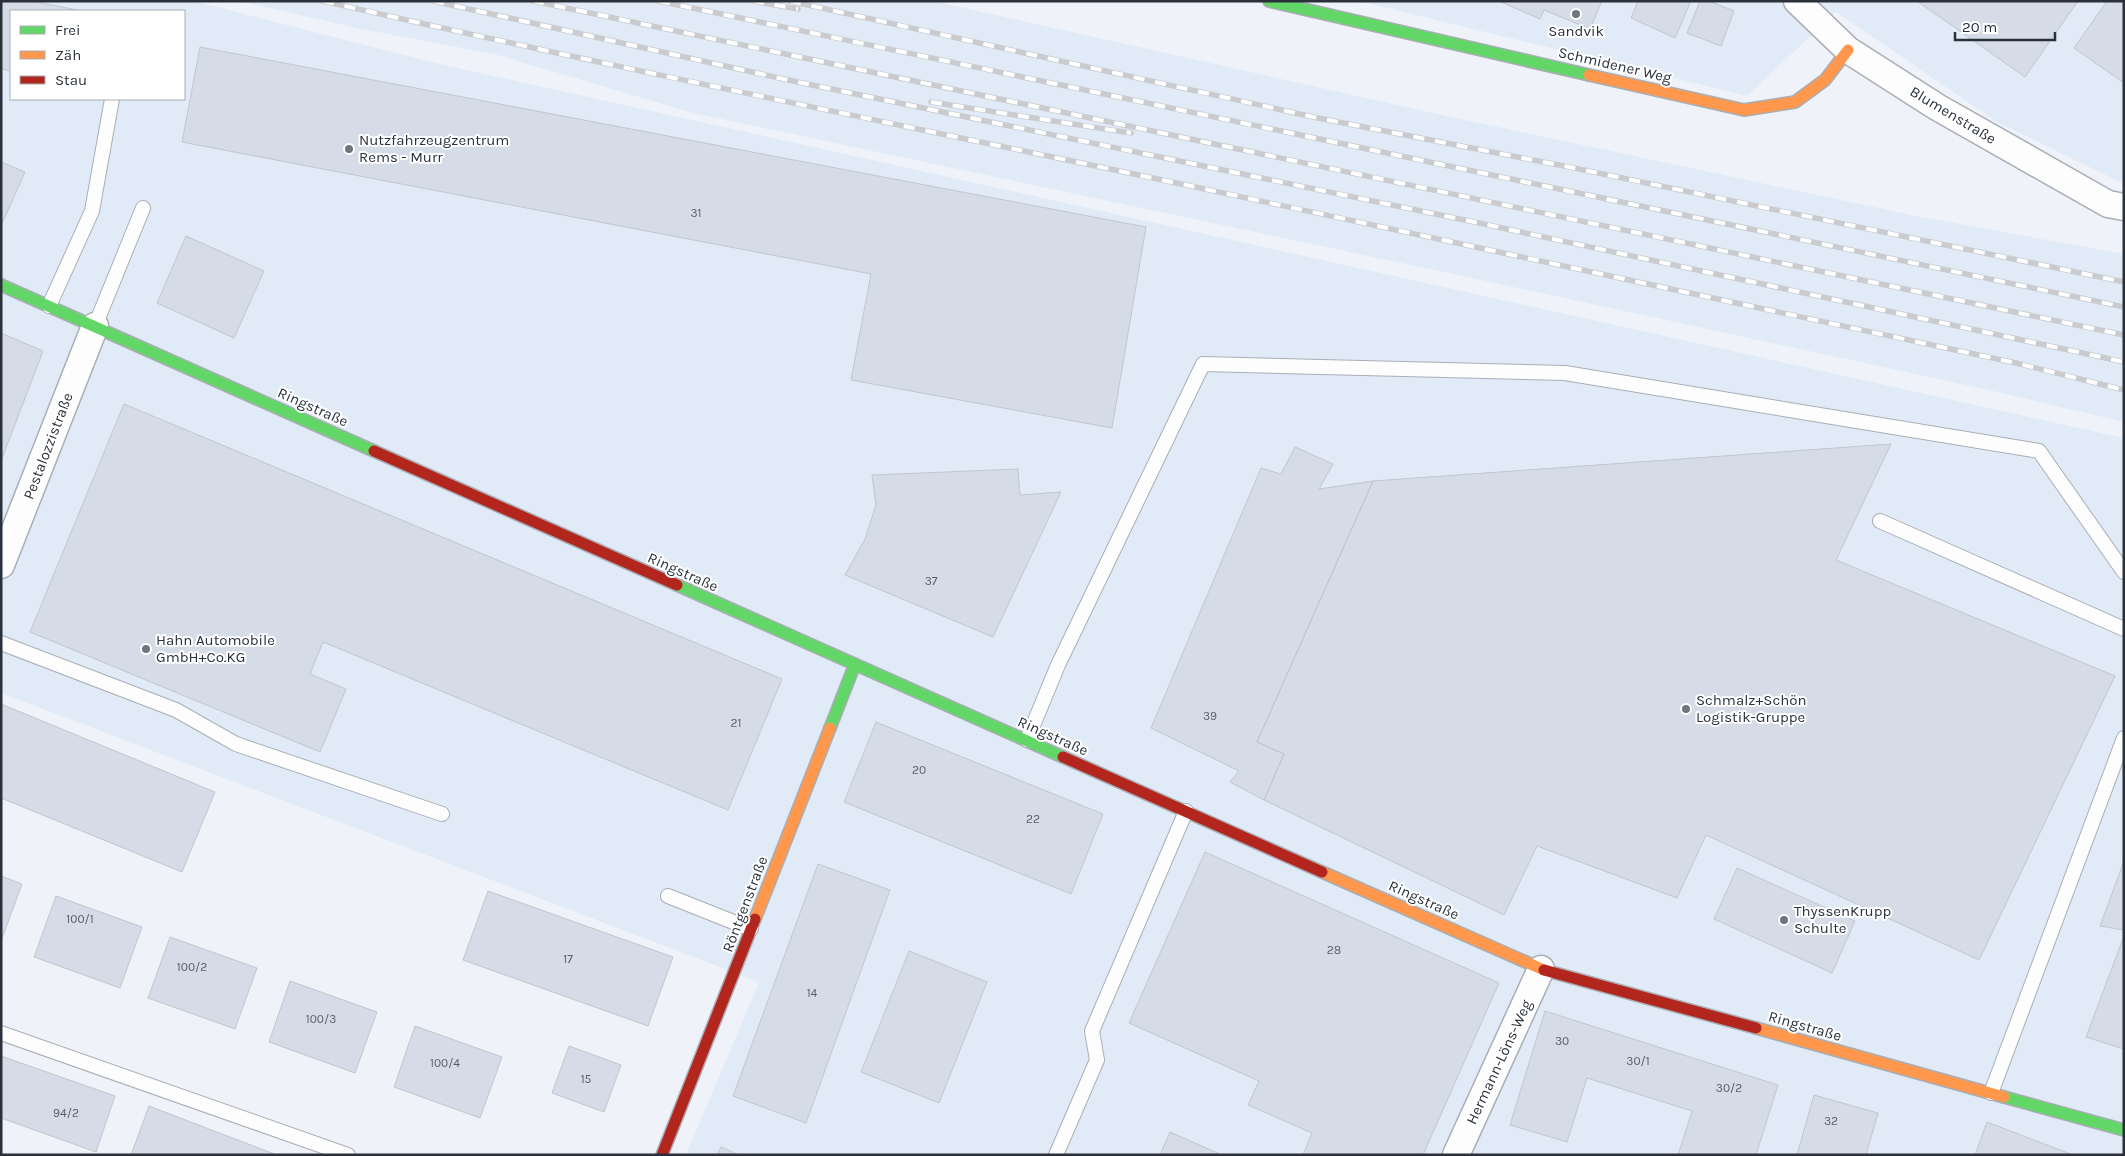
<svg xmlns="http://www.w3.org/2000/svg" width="2125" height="1156" viewBox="0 0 2125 1156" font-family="Karla,sans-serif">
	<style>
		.built { fill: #e1ebf8; fill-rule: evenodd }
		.building { fill: #d5dce7; stroke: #c1c6cd }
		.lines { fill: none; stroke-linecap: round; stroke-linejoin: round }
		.lane-casing { stroke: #a9aeb5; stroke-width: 16 }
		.street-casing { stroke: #a9aeb5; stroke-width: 29 }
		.fast-casing { stroke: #a9aeb5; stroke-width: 14 }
		.slow-casing { stroke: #a9aeb5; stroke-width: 14 }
		.jam-casing { stroke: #a9aeb5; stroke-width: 14 }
		.lane { stroke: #fdfdfe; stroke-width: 14 }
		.street { stroke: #fdfdfe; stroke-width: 26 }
		.fast { stroke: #63d668; stroke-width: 11 }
		.slow { stroke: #ff974d; stroke-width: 11 }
		.jam { stroke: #b3261e; stroke-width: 11 }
		.rail-casing { stroke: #cacbce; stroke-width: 5.5 }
		.rail { stroke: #fff; stroke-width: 4; stroke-dasharray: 11; stroke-linecap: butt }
		.poi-dot { fill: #6f757e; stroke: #fff; stroke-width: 2 }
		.labels { text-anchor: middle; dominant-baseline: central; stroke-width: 4; stroke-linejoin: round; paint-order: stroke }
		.number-label { font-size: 12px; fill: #565e68 }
		.poi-label { font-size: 15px; fill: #2a313b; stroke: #fff; text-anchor: start }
		.street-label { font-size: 15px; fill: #2a313b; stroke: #fff }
	</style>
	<rect width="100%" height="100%" fill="#eff3f9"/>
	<path class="built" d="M1,1h193l241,62 1689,375v717h-1438l73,-173 -758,-289zM11,11h173v88h-173z
		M240,1h693l523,117 460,98 208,38v168l-135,-32 -545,-118 -751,-159 -199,-59 -138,-26z
		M1359,1h765v183l-127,-62 -161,-110 -89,84z"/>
	<path class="building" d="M1,1h31l50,10h-71v60l-10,-2z
		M1499,1h103l-12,28 -46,-19 -4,9z
		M1638,1h53l-16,37 -44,-20z
		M1700,1h9l25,10 -13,35 -34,-13z
		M1917,1h161l-53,76z
		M2107,1h17v82l-50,-35z
		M200,47l946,180 -34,201 -261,-48 20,-106 -689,-132z
		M1,162l24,10 -24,54z
		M186,236l78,35 -30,67 -77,-35z
		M1,333l42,18 -42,110z
		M124,404l658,275 -54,131 -405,-168 -13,32 36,15 -26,63 -290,-120z
		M1891,444l-55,116 279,116 -136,284 -273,-125 -29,63 -140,-52 -33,69 -240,-115 20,-46 -27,-12 116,-261z
		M1295,447l38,17 -14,25 54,-8 -116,261 27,12 -20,46 -34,-18 9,-11 -88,-43 110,-260 20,6z
		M1018,469l2,26 41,-3 -68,145 -148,-62 20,-36 11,-34 -4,-30z
		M1,704l214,88 -33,80 -181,-74z
		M876,722l227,92 -32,80 -227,-92z
		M1205,852l294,131 -76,172h-120l9,-22 -64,-28 11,-24 -130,-58z
		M2124,861v69l-24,-4z
		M818,864l72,26 -84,233 -73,-27z
		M1737,868l118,53 -23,52 -118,-54z
		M1,876l21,8 -21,57z
		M488,891l185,66 -25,69 -185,-66z
		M56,896l86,31 -22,61 -86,-31z
		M2124,936v113l-38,-12z
		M170,937l87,31 -22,61 -87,-31z
		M909,951l78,31 -48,121 -78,-31z
		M290,981l87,31 -22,61 -86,-31z
		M1545,1011l233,74 -22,70h-78l14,-44 -105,-33 -20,64 -57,-17z
		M415,1026l87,31 -22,61 -86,-31z
		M569,1046l52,19 -17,47 -52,-19z
		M1,1056l114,40 -19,56 -95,-34z
		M1814,1095l64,18 -12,42h-69z
		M149,1106l128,49h-146z
		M1987,1122l86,33h-98z
		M1170,1132l52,23h-62z
		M721,1147l18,8h-22z"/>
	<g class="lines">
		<defs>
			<path id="lane" d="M49,306l43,-95 20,-112
				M95,326l48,-118
				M1880,521l244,108
				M1,643l175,67 60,34 206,70
				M1027,740l31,-75 145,-301 362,9 474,78 85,121
				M668,896l83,33
				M1,1033l347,122
				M1991,1093l133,-355
				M1056,1155l41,-95 -5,-29 94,-220"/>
			<path id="street" d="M1797,1l51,49 89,57 171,97 16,3
				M1,565l94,-239
				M1456,1155l85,-186"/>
			<path id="fast" d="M1269,1l320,74
				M1,285l373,166
				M677,585l386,172
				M830,728l25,-64
				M2004,1097l120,33"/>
			<path id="slow" d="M1589,75l155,35 51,-8 30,-22 23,-30
				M1322,872l222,98
				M755,919l75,-191
				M1756,1028l248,69"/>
			<path id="jam" d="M374,451l303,134
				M1063,757l259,115
				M1544,970l212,58
				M662,1155l93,-236"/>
		</defs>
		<use href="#lane" class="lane-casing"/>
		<use href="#street" class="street-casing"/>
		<use href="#fast" class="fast-casing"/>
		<use href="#slow" class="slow-casing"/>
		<use href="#jam" class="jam-casing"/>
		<use href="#lane" class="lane"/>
		<use href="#street" class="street"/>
		<use href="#fast" class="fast"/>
		<use href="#slow" class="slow"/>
		<use href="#jam" class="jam"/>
		<defs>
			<path id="rail" d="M323,1c292,67 585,125 877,187 272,58 544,117 816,175l108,27
				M433,1l355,79 691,143 645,139
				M533,1l1591,334
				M659,1l1465,306
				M753,1l45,8
				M790,1l528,117 256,50 550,114
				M931,102l200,31"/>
		</defs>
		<use href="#rail" class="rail-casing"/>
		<use href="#rail" class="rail"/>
	</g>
	<g class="poi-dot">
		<circle cx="1576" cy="14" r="5"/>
		<circle cx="349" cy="149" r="5"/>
		<circle cx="146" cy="649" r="5"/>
		<circle cx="1686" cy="709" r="5"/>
		<circle cx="1784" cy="920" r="5"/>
	</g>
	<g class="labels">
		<g class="number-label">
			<text x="696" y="213">31</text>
			<text x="931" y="581">37</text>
			<text x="1210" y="716">39</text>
			<text x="736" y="723">21</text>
			<text x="919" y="770">20</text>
			<text x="1033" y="819">22</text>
			<text x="80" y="919">100/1</text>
			<text x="1334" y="950">28</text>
			<text x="568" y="959">17</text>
			<text x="192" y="967">100/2</text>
			<text x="812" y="993">14</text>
			<text x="321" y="1019">100/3</text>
			<text x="1562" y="1041">30</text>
			<text x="1638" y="1061">30/1</text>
			<text x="445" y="1063">100/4</text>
			<text x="586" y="1079">15</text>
			<text x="1729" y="1088">30/2</text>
			<text x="66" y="1113">94/2</text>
			<text x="1831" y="1121">32</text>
		</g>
		<g class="poi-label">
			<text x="1576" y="31" text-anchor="middle">Sandvik</text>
			<text x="359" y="140">Nutzfahrzeugzentrum<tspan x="359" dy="17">Rems - Murr</tspan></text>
			<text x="156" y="640">Hahn Automobile<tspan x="156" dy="17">GmbH+Co.KG</tspan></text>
			<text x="1696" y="700">Schmalz+Schön<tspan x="1696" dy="17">Logistik-Gruppe</tspan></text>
			<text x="1794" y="911">ThyssenKrupp<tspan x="1794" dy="17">Schulte</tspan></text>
		</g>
		<g class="street-label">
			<text transform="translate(1615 65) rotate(13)">Schmidener Weg</text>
			<text transform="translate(1953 115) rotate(31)">Blumenstraße</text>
			<text transform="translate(313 407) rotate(24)">Ringstraße</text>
			<text transform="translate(48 446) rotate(-69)">Pestalozzistraße</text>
			<text transform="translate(683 572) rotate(24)">Ringstraße</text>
			<text transform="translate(1053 736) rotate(24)">Ringstraße</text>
			<text transform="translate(1424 900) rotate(24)">Ringstraße</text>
			<text transform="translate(745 904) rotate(-69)">Röntgenstraße</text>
			<text transform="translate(1805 1026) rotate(16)">Ringstraße</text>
			<text transform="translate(1499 1062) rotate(-65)">Hermann-Löns-Weg</text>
		</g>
	</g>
	<rect width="2125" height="1156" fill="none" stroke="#2a313b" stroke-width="5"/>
	<rect x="10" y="10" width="175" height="90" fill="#ffffff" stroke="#aaadb1"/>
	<rect x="20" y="26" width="25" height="8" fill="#63d668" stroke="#aaadb1"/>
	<text x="55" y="35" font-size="15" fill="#2a313b">Frei</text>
	<rect x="20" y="51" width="25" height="8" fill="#ff974d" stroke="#aaadb1"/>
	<text x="55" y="60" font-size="15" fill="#2a313b">Zäh</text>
	<rect x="20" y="76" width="25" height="8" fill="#b3261e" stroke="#aaadb1"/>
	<text x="55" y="85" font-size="15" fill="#2a313b">Stau</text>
	<path d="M1955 32v8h100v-8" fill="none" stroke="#2a313b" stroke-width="2.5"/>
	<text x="1962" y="32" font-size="15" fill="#2a313b" stroke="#ffffff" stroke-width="4" paint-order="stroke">20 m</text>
</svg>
